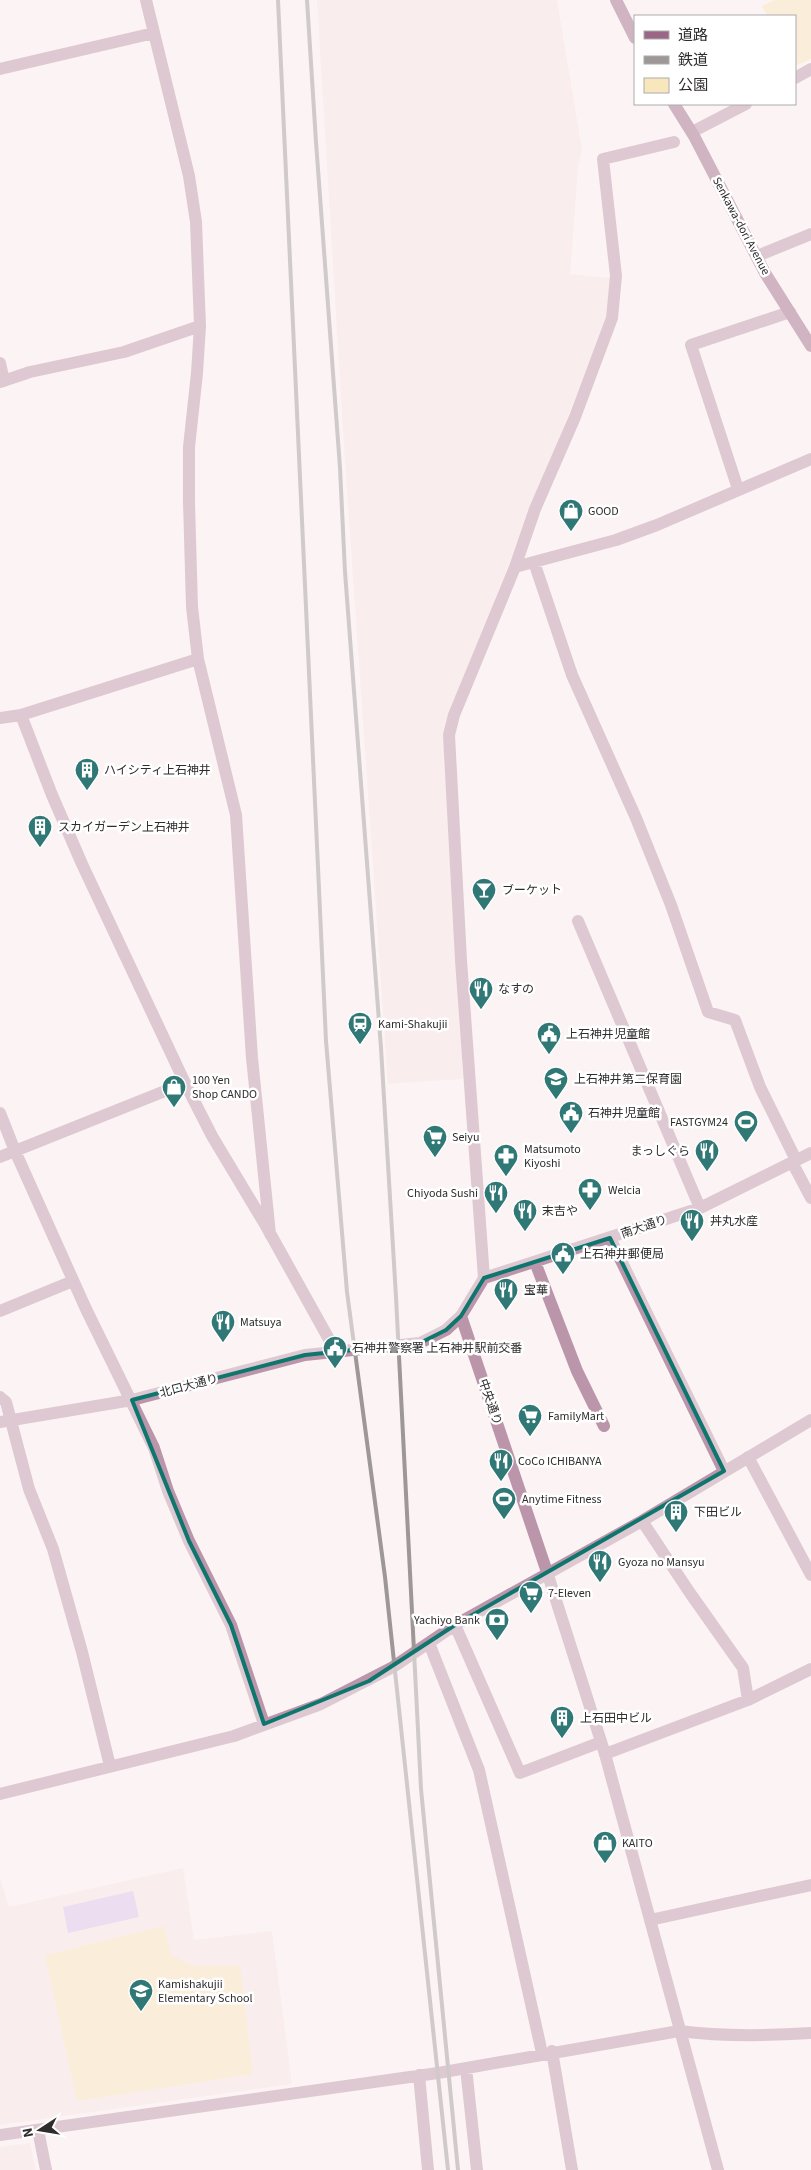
<svg xmlns="http://www.w3.org/2000/svg" width="811" height="2170" viewBox="0 0 811 2170" font-family="'Source Sans 3','Noto Sans JP',sans-serif">
	<style>
		.built { fill: #f7e5e5 }
		.green { fill: #f8e7bd }
		.water { fill: #d9c3eb }
		.lines { fill: none; stroke-linecap: round; stroke-linejoin: round }
		.minor { stroke: #bb95aa; stroke-width: 12 }
		.tertiary { stroke: #bb95aa; stroke-width: 12 }
		.secondary { stroke: #9c6686; stroke-width: 12 }
		.rail { stroke: #9d9797; stroke-width: 4 }
		.marked { fill: none; stroke: #0f766e; stroke-width: 4; stroke-linejoin: round }
		.labels { text-anchor: middle; dominant-baseline: central; stroke-width: 5; stroke-linejoin: round; paint-order: stroke }
		.street-label { font-size: 12px; fill: #2f2c2c; stroke: #fff }
		.poi-label { font-size: 12px; fill: #2f2c2c; stroke: #fff; text-anchor: start }
	</style>
	<rect width="100%" height="100%" fill="#fcf4f4"/>
	<path class="built" d="M317,0h240l25,150 -4,19 -8,105 41,4 -4,41 -157,392 -5,40 18,328 -75,5 -44,-637z
		M183,1868l11,72 78,-9 20,153 -292,41v-247l9,29z
		M30,2143l6,27h-36v-23z"/>
	<path class="green" d="M774,0h37v59l-16,7v-50h-28l-5,-10z
		M164,1926l7,29 23,11h46l13,108 -176,27 -32,-146z"/>
	<path class="water" d="M133,1891l6,26 -71,16 -5,-26z"/>
	<g class="lines">
		<path class="minor" d="M146,0l43,176 7,46 4,104 -3,47 -8,74v55l3,105 6,52 38,156 16,243 18,176
			M0,69l154,-36
			M795,78l16,-9
			M692,132l54,-28
			M757,256l54,-22
			M0,363l4,18
			M0,382l30,-10 94,-20 76,-26
			M738,489l-47,-144 99,-33
			M534,562l38,113 64,143 35,87 37,107 27,8 25,67 36,73
			M515,567l20,-58 40,-92 37,-99 4,-42 -13,-117 71,-17
			M21,715l31,80 30,69 103,219 27,53 54,90 69,124
			M0,718l21,-3 177,-56
			M578,921l122,287
			M0,1113l15,38 71,158 68,139 14,43 21,50 42,84 33,99
			M0,1157l185,-74
			M792,1162l19,36
			M610,1238l114,233
			M535,1262l42,109 27,55
			M484,1278l-23,-318 -12,-225 5,-20 61,-148 101,-27 41,-15 154,-66
			M0,1311l73,-30
			M0,1397l6,5 23,87 24,60 29,103 28,114
			M748,1457l63,118
			M642,1521l48,72 53,75 5,32
			M548,1575l-87,-259 23,-38 216,-70 111,-55
			M455,1625l65,148 81,-31
			M429,1643l50,127 63,283
			M605,1754l143,-54 63,-31
			M0,1794l234,-58 87,-32 72,-37 62,-42 187,-104 169,-101
			M650,1920l161,-35
			M552,2051l20,119
			M466,2068l11,102
			M419,2075l9,95
			M38,2130l8,40
			M0,2135l438,-62 241,-42c45,6 87,5 132,2"/>
		<path class="tertiary" d="M0,1422l132,-22 173,-45 115,-12 26,-13 15,-14
			M548,1575l57,179 113,416"/>
		<path class="secondary" d="M616,0l19,38
			M674,104l20,32 71,137 46,73"/>
		<path class="rail" d="M278,0l48,1041 21,251 38,285 63,593
			M307,0l9,142 24,326 5,104 36,476 15,249 25,492 37,381"/>
	</g>
	<path d="M0 0H811V2170H0ZM610,1238l114,233 -269,154 -86,56 -105,43 -33,-99 -42,-84 -57,-141 173,-45 115,-12 26,-13 15,-14 23,-38z" fill="#fcf4f4" fill-opacity=".55" fill-rule="evenodd"/>
	<path class="marked" d="M610,1238l114,233 -269,154 -86,56 -105,43 -33,-99 -42,-84 -57,-141 173,-45 115,-12 26,-13 15,-14 23,-38z"/>
	<defs>
		<symbol id="shop-pin" viewBox="-11 -11 22 30"><path d="M0 17L-7.5 6A9.5 9.5 0 1 1 7.5 6Z" fill="#2f7876" stroke="#fff"/><path d="M-5-2.5h2.3a2.7 3.5 0 0 1 5.4 0H5L5.5 6h-11ZM-1.5-2.5h3a1.5 2.3 0 0 0-3 0Z" fill="#fff"/></symbol>
		<symbol id="building-pin" viewBox="-11 -11 22 30"><path d="M0 17L-7.5 6A9.5 9.5 0 1 1 7.5 6Z" fill="#2f7876" stroke="#fff"/><path d="M-4-6H4V6H1V3H-1V6H-4ZM-2.5-4.3h1.7v1.8h-1.7ZM.8-4.3h1.7v1.8H.8ZM-2.5-1h1.7V.8h-1.7ZM.8-1h1.7V.8H.8Z" fill="#fff"/></symbol>
		<symbol id="bar-pin" viewBox="-11 -11 22 30"><path d="M0 17L-7.5 6A9.5 9.5 0 1 1 7.5 6Z" fill="#2f7876" stroke="#fff"/><path d="M-6-5H6L.8 .8V4.5H3.5V6h-7V4.5H-.8V.8Z" fill="#fff"/></symbol>
		<symbol id="restaurant-pin" viewBox="-11 -11 22 30"><path d="M0 17L-7.5 6A9.5 9.5 0 1 1 7.5 6Z" fill="#2f7876" stroke="#fff"/><path d="M-5-6h1v4h1v-4h1v4h1v-4h1v5L-1.5 .5V6h-2V.5L-5-1ZM5-6V6H3V1.5H1.5Q1.5-4 5-6Z" fill="#fff"/></symbol>
		<symbol id="station-pin" viewBox="-11 -11 22 30"><path d="M0 17L-7.5 6A9.5 9.5 0 1 1 7.5 6Z" fill="#2f7876" stroke="#fff"/><path d="M-3-6H3Q5-6 5-4V2Q5 4 3 4L4.5 6H3L1.5 4h-3L-3 6H-4.5L-3 4Q-5 4-5 2V-4Q-5-6-3-6ZM-3.5-4v3h7v-3ZM-3.5 1v1.5H-2V1ZM2 1v1.5H3.5V1Z" fill="#fff"/></symbol>
		<symbol id="civic-pin" viewBox="-11 -11 22 30"><path d="M0 17L-7.5 6A9.5 9.5 0 1 1 7.5 6Z" fill="#2f7876" stroke="#fff"/><path d="M-.6-6.5H3V-4.5H.6V-3L4-1V1h2V6H-6V1h2V-1L-.6-3ZM-1.2 2.5V6h2.4V2.5Z" fill="#fff"/></symbol>
		<symbol id="school-pin" viewBox="-11 -11 22 30"><path d="M0 17L-7.5 6A9.5 9.5 0 1 1 7.5 6Z" fill="#2f7876" stroke="#fff"/><path d="M0-5L7-2L0 1L-7-2ZM-4 1L0 2.5L4 1V4Q0 6-4 4Z" fill="#fff"/></symbol>
		<symbol id="stadium-pin" viewBox="-11 -11 22 30"><path d="M0 17L-7.5 6A9.5 9.5 0 1 1 7.5 6Z" fill="#2f7876" stroke="#fff"/><path d="M0-5a6.5 5 0 1 0 0 10a6.5 5 0 1 0 0-10ZM-3.5-1.8h7v3.6h-7Z" fill="#fff"/></symbol>
		<symbol id="supermarket-pin" viewBox="-11 -11 22 30"><path d="M0 17L-7.5 6A9.5 9.5 0 1 1 7.5 6Z" fill="#2f7876" stroke="#fff"/><path d="M-6-5.5h2.5l.6 2H6L4.5 2H-2.5L-4.4-4H-6ZM-1.5 3.2a1.3 1.3 0 1 0 .1 0ZM3 3.2a1.3 1.3 0 1 0 .1 0Z" fill="#fff"/></symbol>
		<symbol id="pharmacy-pin" viewBox="-11 -11 22 30"><path d="M0 17L-7.5 6A9.5 9.5 0 1 1 7.5 6Z" fill="#2f7876" stroke="#fff"/><path d="M-2-6h4v4h4v4h-4v4h-4v-4h-4v-4h4Z" fill="#fff"/></symbol>
		<symbol id="bank-pin" viewBox="-11 -11 22 30"><path d="M0 17L-7.5 6A9.5 9.5 0 1 1 7.5 6Z" fill="#2f7876" stroke="#fff"/><path d="M-6-4H6V4H-6ZM0-2.3a2.3 2.3 0 1 0 0 4.6a2.3 2.3 0 1 0 0-4.6Z" fill="#fff"/></symbol>
	</defs>
	<g fill-rule="evenodd">
		<use href="#shop-pin" x="557" y="497" width="28" height="38"/>
		<use href="#building-pin" x="73" y="756" width="28" height="38"/>
		<use href="#building-pin" x="26" y="813" width="28" height="38"/>
		<use href="#bar-pin" x="470" y="876" width="28" height="38"/>
		<use href="#restaurant-pin" x="467" y="975" width="28" height="38"/>
		<use href="#station-pin" x="346" y="1010" width="28" height="38"/>
		<use href="#civic-pin" x="535" y="1020" width="28" height="38"/>
		<use href="#school-pin" x="542" y="1065" width="28" height="38"/>
		<use href="#shop-pin" x="160" y="1073" width="28" height="38"/>
		<use href="#civic-pin" x="557" y="1099" width="28" height="38"/>
		<use href="#stadium-pin" x="732" y="1108" width="28" height="38"/>
		<use href="#supermarket-pin" x="421" y="1123" width="28" height="38"/>
		<use href="#restaurant-pin" x="693" y="1137" width="28" height="38"/>
		<use href="#pharmacy-pin" x="492" y="1142" width="28" height="38"/>
		<use href="#pharmacy-pin" x="576" y="1176" width="28" height="38"/>
		<use href="#restaurant-pin" x="482" y="1179" width="28" height="38"/>
		<use href="#restaurant-pin" x="511" y="1197" width="28" height="38"/>
		<use href="#restaurant-pin" x="678" y="1207" width="28" height="38"/>
		<use href="#civic-pin" x="549" y="1240" width="28" height="38"/>
		<use href="#restaurant-pin" x="492" y="1276" width="28" height="38"/>
		<use href="#restaurant-pin" x="209" y="1308" width="28" height="38"/>
		<use href="#civic-pin" x="321" y="1334" width="28" height="38"/>
		<use href="#supermarket-pin" x="516" y="1402" width="28" height="38"/>
		<use href="#restaurant-pin" x="487" y="1447" width="28" height="38"/>
		<use href="#stadium-pin" x="490" y="1485" width="28" height="38"/>
		<use href="#building-pin" x="662" y="1498" width="28" height="38"/>
		<use href="#restaurant-pin" x="586" y="1548" width="28" height="38"/>
		<use href="#supermarket-pin" x="517" y="1579" width="28" height="38"/>
		<use href="#bank-pin" x="483" y="1606" width="28" height="38"/>
		<use href="#building-pin" x="548" y="1704" width="28" height="38"/>
		<use href="#shop-pin" x="591" y="1829" width="28" height="38"/>
		<use href="#school-pin" x="127" y="1977" width="28" height="38"/>
	</g>
	<g class="labels">
		<g class="street-label">
			<text transform="translate(741 226) rotate(62)">Senkawa-dori Avenue</text>
			<text transform="translate(644 1227) rotate(-19)">南大通り</text>
			<text transform="translate(189 1386) rotate(-15)">北口大通り</text>
			<text transform="translate(490 1402) rotate(71)">中央通り</text>
		</g>
		<g class="poi-label">
			<text x="588" y="511">GOOD</text>
			<text x="104" y="770">ハイシティ上石神井</text>
			<text x="58" y="827">スカイガーデン上石神井</text>
			<text x="502" y="890">ブーケット</text>
			<text x="498" y="989">なすの</text>
			<text x="378" y="1024">Kami-Shakujii</text>
			<text x="566" y="1034">上石神井児童館</text>
			<text x="574" y="1079">上石神井第二保育園</text>
			<text x="192" y="1080">100 Yen<tspan x="192" dy="14">Shop CANDO</tspan></text>
			<text x="588" y="1113">石神井児童館</text>
			<text x="728" y="1122" text-anchor="end">FASTGYM24</text>
			<text x="452" y="1137">Seiyu</text>
			<text x="524" y="1149">Matsumoto<tspan x="524" dy="14">Kiyoshi</tspan></text>
			<text x="690" y="1151" text-anchor="end">まっしぐら</text>
			<text x="608" y="1190">Welcia</text>
			<text x="478" y="1193" text-anchor="end">Chiyoda Sushi</text>
			<text x="542" y="1211">末吉や</text>
			<text x="710" y="1221">丼丸水産</text>
			<text x="580" y="1254">上石神井郵便局</text>
			<text x="524" y="1290">宝華</text>
			<text x="240" y="1322">Matsuya</text>
			<text x="352" y="1348">石神井警察署 上石神井駅前交番</text>
			<text x="548" y="1416">FamilyMart</text>
			<text x="518" y="1461">CoCo ICHIBANYA</text>
			<text x="522" y="1499">Anytime Fitness</text>
			<text x="694" y="1512">下田ビル</text>
			<text x="618" y="1562">Gyoza no Mansyu</text>
			<text x="548" y="1593">7-Eleven</text>
			<text x="480" y="1620" text-anchor="end">Yachiyo Bank</text>
			<text x="580" y="1718">上石田中ビル</text>
			<text x="622" y="1843">KAITO</text>
			<text x="158" y="1984">Kamishakujii<tspan x="158" dy="14">Elementary School</tspan></text>
		</g>
	</g>
	<rect x="634" y="15" width="162" height="90" fill="#ffffff" stroke="#acabab"/>
	<rect x="644" y="31" width="25" height="8" fill="#9c6686" stroke="#acabab"/>
	<text x="678" y="40" font-size="15" fill="#2f2c2c">道路</text>
	<rect x="644" y="56" width="25" height="8" fill="#9d9797" stroke="#acabab"/>
	<text x="678" y="65" font-size="15" fill="#2f2c2c">鉄道</text>
	<rect x="644" y="78" width="25" height="15" fill="#f8e7bd" stroke="#acabab"/>
	<text x="678" y="90" font-size="15" fill="#2f2c2c">公園</text>
	<g transform="translate(40 2130) rotate(258)" stroke="#ffffff" stroke-width="4" paint-order="stroke">
	<path d="M0-4L9 19L0 12L-9 19Z" fill="#2f2c2c"/>
	<text y="-8" font-size="14" font-weight="bold" text-anchor="middle" fill="#2f2c2c">N</text>
	</g>
</svg>
